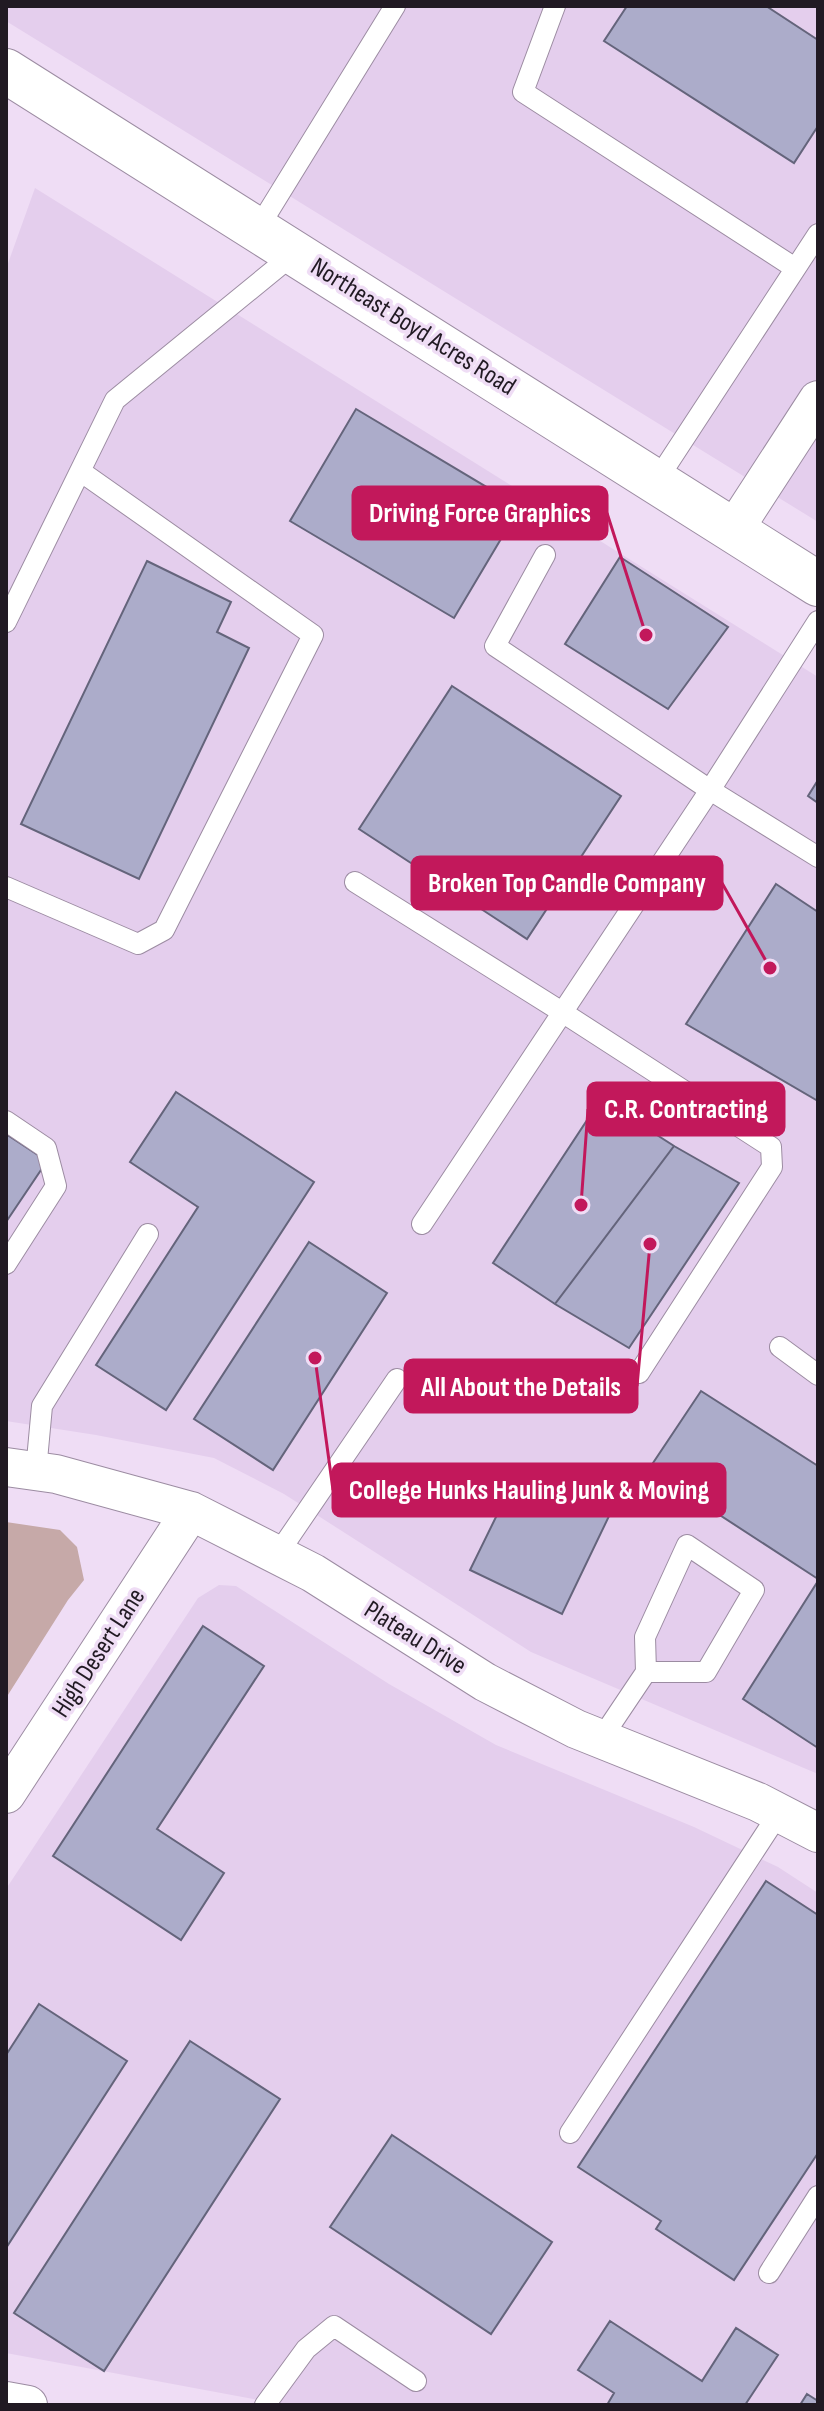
<svg xmlns="http://www.w3.org/2000/svg" width="824" height="2411" viewBox="0 0 824 2411" font-family="'Sofia Sans Condensed',sans-serif">
	<style>
		.built { fill: #e4ceed }
		.green { fill: #c6a9a8 }
		.building { fill: #acacca; stroke: #64647b; stroke-width: 2 }
		.lines { fill: none; stroke-linecap: round; stroke-linejoin: round }
		.service-casing { stroke: #9c8ca2; stroke-width: 22 }
		.minor-casing { stroke: #9c8ca2; stroke-width: 40 }
		.tertiary-casing { stroke: #9c8ca2; stroke-width: 46 }
		.service { stroke: #fff; stroke-width: 20 }
		.minor { stroke: #fff; stroke-width: 38 }
		.tertiary { stroke: #fff; stroke-width: 44 }
		.labels { text-anchor: middle; dominant-baseline: central; stroke-width: 7; stroke-linejoin: round; paint-order: stroke }
		.street-label { font-size: 26px; fill: #211a23; stroke: #efddf5 }
		.leader { fill: none; stroke: #c2185b; stroke-width: 3 }
		.callout-dot { fill: #c2185b; stroke: #efddf5; stroke-width: 3 }
		.callout { fill: #c2185b; stroke: #c2185b; stroke-width: 3 }
		.callout-label { font-size: 28px; text-anchor: middle; font-weight: bold; fill: #fff }
	</style>
	<rect width="100%" height="100%" fill="#efddf5"/>
	<path class="built" d="M6,6h812v516l-812,-501z
		M35,188l783,489v1097l-287,-122 -247,-158 -70,-36 -118,-23 -90,-14v-1152z
		M219,1585l17,1 153,98 107,61 198,82 84,40 40,26v512h-532l-280,-52v-464l192,-291z"/>
	<path class="green" d="M6,1522l54,8 17,17 7,33 -16,20 -62,98z"/>
	<path class="building" d="M627,6h139l52,34v86l-24,37 -190,-122z
		M356,409l164,98 -66,111 -164,-97z
		M620,557l108,70 -60,82 -103,-65z
		M147,561l84,41 -14,30 32,16 -110,231 -118,-55z
		M452,686l169,110 -94,143 -168,-110z
		M818,780v23l-10,-7z
		M776,884l42,28v189l-132,-77z
		M176,1092l138,90 -148,228 -70,-45 102,-158 -68,-45z
		M601,1099l73,47 -119,158 -62,-41z
		M6,1134l41,27 -41,61z
		M674,1146l65,37 -110,165 -74,-44z
		M309,1242l78,51 -114,177 -79,-51z
		M701,1391l117,75v113l-169,-110z
		M519,1470l91,44 -48,100 -92,-44z
		M818,1581v167l-75,-49z
		M203,1626l61,40 -107,163 67,44 -43,67 -128,-84z
		M766,1881l52,34v238l-84,127 -78,-51 5,-8 -83,-54z
		M39,2004l88,57 -121,187v-193z
		M190,2041l90,58 -176,272 -90,-58z
		M392,2135l160,107 -61,92 -161,-107z
		M610,2321l92,60 34,-53 42,27 -33,50h-138l7,-12 -36,-23z
		M807,2394l11,7v4h-18z"/>
	<g class="lines">
		<defs>
			<path id="service" d="M555,6l-32,86 272,176
				M257,230l138,-224
				M657,480l161,-246
				M818,621l-108,169 108,67
				M6,622l109,-222 180,-147
				M355,882l207,130 209,135 1,20 -133,206
				M6,887l132,57 26,-14 149,-295 -233,-164
				M6,1121l40,27 10,38 -50,78
				M422,1224l288,-434 -215,-144 50,-91
				M780,1347l38,28
				M36,1471l6,-65 106,-172
				M277,1555l120,-176
				M601,1739l45,-67 -1,-35 42,-92 67,45 -48,82h-60
				M570,2133l209,-320
				M769,2273l49,-77
				M265,2405l41,-56 28,-23 82,55"/>
			<path id="minor" d="M733,531l85,-131
				M6,1467l50,7 135,37 122,62 172,109 91,47 182,73 60,31
				M6,1794l185,-283
				M6,2401l22,4"/>
			<path id="tertiary" d="M6,71l812,513"/>
		</defs>
		<use href="#service" class="service-casing"/>
		<use href="#minor" class="minor-casing"/>
		<use href="#tertiary" class="tertiary-casing"/>
		<use href="#service" class="service"/>
		<use href="#minor" class="minor"/>
		<use href="#tertiary" class="tertiary"/>
	</g>
	<g class="labels">
		<g class="street-label">
			<text transform="translate(413 327) rotate(32)">Northeast Boyd Acres Road</text>
			<text transform="translate(415 1638) rotate(32)">Plateau Drive</text>
			<text transform="translate(99 1653) rotate(-57)">High Desert Lane</text>
		</g>
	</g>
	<path class="leader" d="M646 635L607 513M770 968L722 883M581 1205L588 1109M650 1244L637 1386M315 1358L333 1490"/>
	<g class="callout-dot">
		<circle cx="646" cy="635" r="8"/>
		<circle cx="770" cy="968" r="8"/>
		<circle cx="581" cy="1205" r="8"/>
		<circle cx="650" cy="1244" r="8"/>
		<circle cx="315" cy="1358" r="8"/>
	</g>
	<g class="callout">
		<rect x="353" y="487" width="254" height="52" rx="8"/>
		<rect x="412" y="857" width="310" height="52" rx="8"/>
		<rect x="588" y="1083" width="196" height="52" rx="8"/>
		<rect x="405" y="1360" width="232" height="52" rx="8"/>
		<rect x="333" y="1464" width="392" height="52" rx="8"/>
	</g>
	<g class="callout-label">
		<text x="480" y="522">Driving Force Graphics</text>
		<text x="567" y="892">Broken Top Candle Company</text>
		<text x="686" y="1118">C.R. Contracting</text>
		<text x="521" y="1396">All About the Details</text>
		<text x="529" y="1499">College Hunks Hauling Junk &amp; Moving</text>
	</g>
	<rect width="824" height="2411" fill="none" stroke="#211a23" stroke-width="16"/>
</svg>
